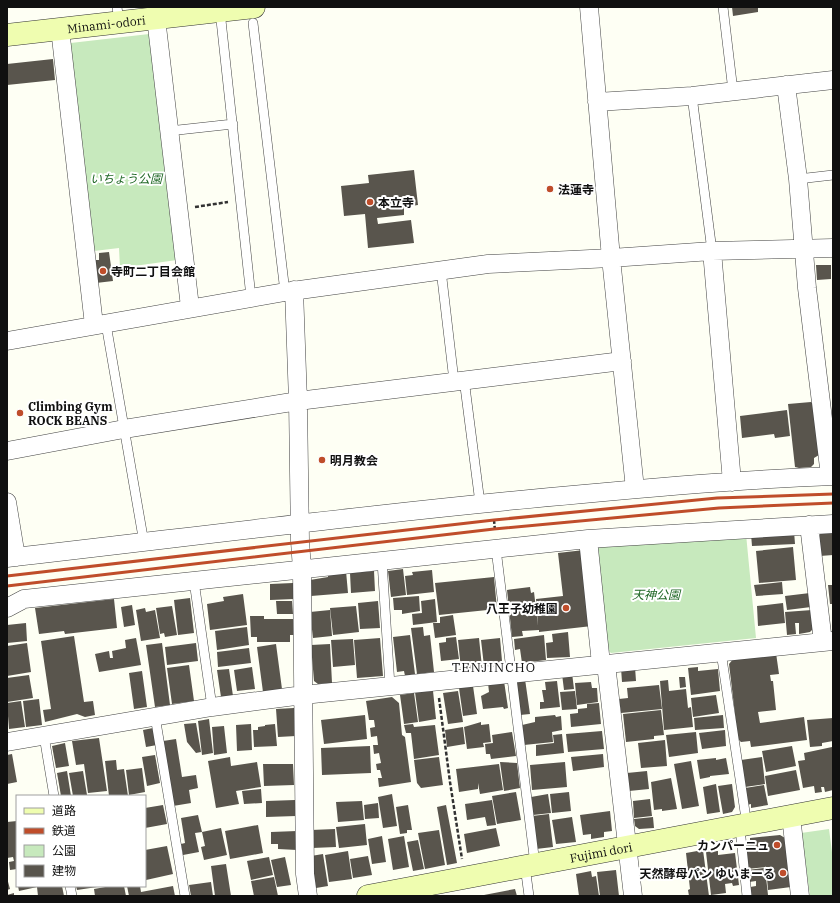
<svg xmlns="http://www.w3.org/2000/svg" width="840" height="903" viewBox="0 0 840 903" font-family="'IBM Plex Serif','Noto Sans JP',serif">
	<style>
		.park { fill: #c7e9bd }
		.building { fill: #59554d }
		.lines { fill: none; stroke-linecap: round; stroke-linejoin: round }
		.lane-casing { stroke: #434343; stroke-width: 10 }
		.street-casing { stroke: #434343; stroke-width: 19 }
		.secondary-casing { stroke: #323232; stroke-width: 23 }
		.path { stroke: #323232; stroke-width: 2.5; stroke-dasharray: 4 2; stroke-linecap: butt }
		.lane { stroke: #fff; stroke-width: 9 }
		.street { stroke: #fff; stroke-width: 18 }
		.secondary { stroke: #effdb0; stroke-width: 22 }
		.rail { stroke: #bf4d2a; stroke-width: 3 }
		.poi-dot { fill: #bf4d2a; stroke: #fff; stroke-width: 1.5 }
		.labels { text-anchor: middle; dominant-baseline: central; stroke-width: 4; stroke-linejoin: round; paint-order: stroke }
		.street-label { font-size: 12px; fill: #101010; stroke: #fff }
		.park-label { font-size: 12px; font-style: italic; fill: #206826; stroke: #fff }
		.poi-label { font-size: 12px; font-weight: bold; fill: #101010; stroke: #fff; text-anchor: start }
		.neighbourhood-label { font-size: 13px; letter-spacing: 1px; fill: #101010; stroke: #fff }
	</style>
	<rect width="100%" height="100%" fill="#fefff4"/>
	<path class="park" d="M158,33l26,226 -64,9 -1,-20 -33,4 -24,-208z
		M746,534l10,104 -145,15 -5,-5 -10,-98 5,-6z
		M829,829l4,31v36h-23l-9,-63z"/>
	<path class="building" d="M732,7h26v5l-25,4z
		M53,59l2,21 -48,5v-21z
		M414,170l4,35 -14,2v8l-27,3 1,6 33,-4 3,23 -46,5 -3,-34 -21,2 -3,-30 28,-3 -1,-8z
		M109,252l4,29 -17,2 -2,-23h5v-7z
		M816,265h15v14l-14,1z
		M811,402l2,2 6,51 -5,3v6l-3,3 -12,1 -4,-1 -7,-63z
		M787,410l3,26 -15,2 -1,-4 -32,4 -2,-22z
		M833,530v25l-13,1 -1,-20 3,-5z
		M794,531l1,13 -43,2 -1,-12z
		M793,547l3,33 -37,3 -3,-32z
		M584,550l8,76 -53,6v-2l-17,1 1,5 -11,1 -5,-47 23,-3 1,6 3,-1 4,34 -2,-27 27,-3 -5,-43z
		M403,569l3,26 -15,2 -3,-26z
		M432,570l2,22 -27,3 -2,-19 8,-1 -1,-3z
		M346,571l2,22 -37,3 -1,-16 18,-3v-2z
		M374,571l1,20 -24,2 -1,-20z
		M494,577l3,32 -58,6 -4,-32z
		M782,582l1,12 -27,2 -2,-11z
		M293,583l1,16 -24,1v-16z
		M828,585h5v19h-3z
		M810,593l1,14 -24,3 -2,-14z
		M243,594l4,31 -37,5 -3,-26 17,-3 -1,-4z
		M419,596l1,15 -18,3v-4h-8l-1,-12z
		M190,598l4,35 -16,2 -4,-35z
		M114,599l3,29 -52,6 -1,-3 -25,3 -4,-26z
		M435,599l2,23 -24,3 -1,-11 10,-1 -1,-12z
		M276,601h16l1,13h-16z
		M378,601l2,27 -20,1 -2,-26z
		M783,603l2,20 -27,3 -1,-20z
		M132,605l3,20 -11,2 -3,-20z
		M172,606l5,29 -12,2 -1,-4 -4,1 -4,-26z
		M356,606l3,26 -26,3 -3,-27z
		M145,608l1,4 9,-2 5,28 -19,3 -5,-31z
		M330,610l2,26 -19,2 -3,-26z
		M812,610l2,18 -4,4 -11,2v-11h-4l1,11 -9,1 -2,-23z
		M453,615l3,20 -21,3 -2,-15h7v-6z
		M250,616h14v3h29l1,16h-4v7h-33v-5h-6z
		M26,623l1,18 -20,2v-18z
		M247,627l2,18 -32,5 -2,-19z
		M423,627l1,9 6,-1 4,37 -17,2 -6,-46z
		M568,632l2,25 -23,1 -1,-15 7,-1 -1,-8z
		M410,635l5,39 -10,2 -1,-5 -7,1 -4,-35z
		M544,635l2,25 -24,3 -2,-14 -5,1 -1,-11z
		M74,636l10,66 9,-1 2,14 -10,2 -8,-3 -32,8 -2,-12 8,-1 -10,-68z
		M456,637l3,22 -18,2 -2,-18 7,-1v-4z
		M136,638l5,27 -42,7 -4,-18 14,-3 1,7h3l-1,-7 14,-3 -1,-8z
		M380,638l3,38 -26,2 -3,-38z
		M479,638l3,29 -21,2 -3,-29z
		M500,638l2,23 -4,3 -14,2 -3,-26z
		M353,639l2,26 -22,2 -2,-27z
		M27,643l4,29 -24,4v-30z
		M162,643l8,62 -15,2 -9,-62z
		M196,643l2,18 -31,4 -2,-18z
		M276,644l6,45 -19,3 -6,-45z
		M330,644l2,39 -14,1 -4,-3 -3,-36z
		M249,648l2,15 -33,4 -1,-15z
		M776,653l3,21 -9,1 1,6h2l3,29 -18,2 2,11 44,-6 3,23 -56,7 -1,-6 -9,1 -3,-3 -9,-75 5,-6z
		M189,665l5,36 -22,3 -5,-36z
		M252,667l3,22 -18,2 -3,-21z
		M635,667l1,14 -14,1 -1,-14z
		M698,667v4l20,-2 2,22 -29,4 -3,-27z
		M229,669l4,27 -12,1 -4,-27z
		M142,671l5,36 -13,2 -5,-36z
		M572,673l2,16 -10,1 -2,-16z
		M29,675l4,23 -26,4v-24z
		M679,677h6l1,10 -6,1z
		M525,679l5,35 -10,1 -6,-34z
		M668,680l1,11 17,-2 2,19 3,-1 2,20 -29,3 -4,-49z
		M504,681l4,27 -4,1 -1,-2 -20,2 -2,-13 8,-4 -1,-9z
		M557,681l3,26 -20,2v-7h4l-2,-12h4l-1,-8z
		M591,682l1,6h5l1,14 -21,3 -2,-22z
		M659,685l3,24 -41,4 -2,-14 9,-1 -1,-10z
		M473,686l4,28 -14,2 -4,-28z
		M433,691l3,28 -17,3 -4,-30z
		M458,691l5,31 -15,2 -5,-31z
		M575,691l2,18 -15,1 -2,-18z
		M414,693l4,29 -14,2 -4,-29z
		M716,695l3,18 -26,4 -2,-19z
		M392,697l7,6 3,32 3,2 6,45 -32,5 -1,-9h4l-2,-8h-3l-1,-6 5,-1 -2,-10 -5,1 -1,-9h5l-1,-9 -6,1 -1,-9 5,-1 -1,-7h-5l-3,-19z
		M39,699l3,26 -16,2 -3,-26z
		M21,701l4,26 -16,2 -2,-26z
		M599,703l2,21 -30,3 -1,-13 8,-1v-4l9,-1v-4z
		M294,708l2,28 -18,1 -2,-28z
		M661,710l3,25 -10,1v3l-28,3 -3,-28z
		M365,715l2,24 -43,5 -3,-24z
		M555,715l1,2 5,-1 1,14 -10,2 1,10 -29,3 -2,-20 13,-3v-5z
		M723,715l1,13 -29,2 -1,-12z
		M833,718v23l-11,2v3l-12,1 -3,-27z
		M209,719l4,34 -11,2 -4,-34z
		M481,722v3l8,-1 2,18 -8,1 1,4 -17,2 -3,-22z
		M196,723l5,29 -5,1 -9,-11 -3,-18z
		M251,724l1,26 -15,1 -1,-26z
		M275,724l2,22 -23,1 -1,-17h5v-3l7,-1v-1z
		M413,724l1,3 21,-2 4,30 -25,4 -3,-26h-5l-2,-8z
		M224,726l3,27 -13,2 -2,-28z
		M463,727l2,17 -18,3 -2,-17z
		M153,728l4,17 -11,2 -3,-17z
		M725,730l1,16 -24,3 -3,-16z
		M602,731l2,18 -36,3 -2,-18z
		M512,732l4,24 -25,3 -1,-5h-4l-1,-10 8,-1 -1,-8z
		M696,732l2,21 -29,4 -3,-22z
		M562,734l2,19 -28,3v-11l18,-2 -1,-8z
		M99,738l8,53 -19,2 -4,-29 -8,1 -4,-24z
		M176,739l6,38 14,-2 2,13 -9,2 2,13 -18,3 -10,-65z
		M665,740l2,26 -26,2 -3,-25z
		M65,743l4,23 -13,2 -4,-22z
		M370,746l1,27 -49,2 -1,-27z
		M792,746l4,20 -30,6 -4,-21z
		M832,747l1,43 -8,2 -1,-5h-3l1,5 -7,1 -1,-7 -11,2 -5,-27 7,-1 -1,-7z
		M12,754l5,28 -10,2v-29z
		M603,754l1,13 -31,4 -2,-14z
		M155,755l5,28 -13,3 -5,-29z
		M230,757l1,9 26,-4 4,25 -25,4 3,13 -23,4 -8,-47z
		M439,757l4,28 -22,3 -4,-5 -3,-23z
		M762,757l3,27 -20,3 -4,-27z
		M716,758v2l10,-2 3,16 -19,2v1l-10,2 -3,-19z
		M116,760l1,10 7,-1 4,27h-19l-4,-35z
		M691,761l8,45 -17,3 -8,-45z
		M500,762l17,1 3,25 -16,3z
		M565,762l2,25 -35,3 -2,-25z
		M263,764h30l1,21 -30,1z
		M499,764l4,26 -23,4 -2,-11v6l-19,3 -3,-23z
		M142,768l3,24 -16,3 -3,-25z
		M796,770l4,20 -32,6 -3,-20z
		M67,771l4,25h-10l-4,-23z
		M83,771l4,24 -14,1 -4,-23z
		M647,771l2,18 -20,2 -2,-18z
		M671,778l6,31 -15,2v-2l-8,1 -3,-28z
		M716,784l4,28 -13,2 -4,-27z
		M732,784l3,23 -3,5 -9,2 -5,-28z
		M764,785l4,20 -17,3v-4l-4,1 -2,-17z
		M261,789l1,14 -18,1 -2,-13z
		M516,792l5,28 -24,4 -5,-28z
		M569,792l2,19 -19,2 -2,-19z
		M392,794l5,32 -14,2 -5,-31z
		M548,794l3,19 -18,2 -2,-18z
		M650,799l2,17 -18,2 -1,-17z
		M295,800l1,16 -30,1v-16z
		M492,800l4,25 -9,1 -2,-9 -18,3 -2,-16z
		M362,801l2,19 -26,2 -2,-20z
		M378,803l1,15 -14,1 -1,-14z
		M163,805l4,19 -22,4v-20z
		M408,805l4,25h-5v3l-7,1 -4,-27z
		M446,805l11,58 -10,2 -10,-58z
		M610,811l2,20 -8,1v5l-13,2v-5l-8,1 -3,-20z
		M549,814l4,33 -17,2 -4,-33z
		M198,815l4,17 -7,1 4,19 -16,3 -2,-11 4,-1 -4,-25z
		M572,817l4,25 -20,2 -4,-24z
		M653,817l1,11 -15,1 -4,-3 -1,-7z
		M17,821v48l-7,1 -1,-8 5,-1 -1,-4 -6,1v-36z
		M365,824l2,21 -28,3 -3,-21z
		M258,825l5,28 -33,6 -5,-28z
		M221,828l6,27 -23,5 -3,-13 4,-1 -3,-14z
		M496,828l4,18 -33,7 -3,-19z
		M335,829l1,18 -24,1 -1,-18z
		M439,830l6,35 -20,4 -7,-36z
		M297,831v19l-19,-1v-5h-7v-12z
		M780,835l5,3 6,49 -23,3 -2,-23 -19,2 -3,-25 2,-3h4v-3z
		M382,836l4,26 -14,2 -4,-25z
		M404,836l5,31 -16,3 -5,-31z
		M418,840l6,29 -11,2 -6,-29z
		M167,846l6,28 -27,6 -1,-30z
		M703,850l6,46h-20l-1,-6 2,-1 -4,-36z
		M348,851l4,28 -23,3 -4,-27z
		M718,851v4l17,-2 4,32 -6,1 -1,-3 -7,1 1,9 -15,2 -5,-43z
		M323,854l5,32 -12,2 -5,-32z
		M368,856l4,19 -19,3 -3,-19z
		M269,857l4,18 -22,5 -4,-19z
		M285,857l6,28 -14,2 -6,-27z
		M226,864l5,32h-16l-4,-30z
		M765,868l3,27 -17,1 -1,-9 6,-1v-5l-7,1 -2,-12z
		M616,870l3,26h-19l-3,-24z
		M591,871l1,6 4,-1 3,20h-20l-3,-22z
		M274,877l4,19h-24l-3,-15z
		M7,878l3,11 -3,1z
		M211,882l2,14h-22l-2,-11z
		M18,886h44l2,10h-26l-1,-9 -18,4z
		M76,886h21v1l-20,3z
		M111,886h13l2,10h-31l-1,-7z
		M127,886h13l1,6 32,-6 2,10h-46z
		M515,889l2,7h-33v-1z
		M14,893v3h-7v-1z"/>
	<g class="lines">
		<defs>
			<path id="lane" d="M117,7l2,15
				M723,7l10,84
				M220,11l31,286
				M253,23l32,269
				M692,96l20,155
				M169,131l64,-7
				M798,179l35,-4
				M441,270l13,111
				M106,324l38,219
				M464,379l16,124
				M496,549l39,315
				M382,561l8,125
				M194,581l18,126
				M721,652l24,160
				M155,716l30,180
				M44,736l10,60
				M741,838l6,58
				M525,866l4,30
				M70,886l2,10"/>
			<path id="street" d="M589,7l22,251 24,231
				M156,18l34,289
				M60,29l34,296
				M786,85l12,94 9,109 23,188
				M597,102l95,-6 141,-16
				M712,251l20,231
				M294,290l4,111 2,140 2,28 3,305 3,22
				M7,341l278,-49 203,-28 123,-6 101,-7 121,-3
				M7,451l117,-22 174,-28 324,-40
				M7,502l9,55
				M809,525l14,117
				M588,539l13,125
				M7,558c192,-22 384,-47 576,-64 83,-8 167,-15 250,-18
				M7,608l17,-9 564,-60 245,-15
				M606,664l27,232
				M7,742l205,-35 91,-12 530,-54
				M791,816l9,80"/>
			<g id="secondary">
				<path id="s1" d="M7,35l247,-28"/>
				<path id="s2" d="M368,896l465,-88"/>
			</g>
		</defs>
		<use href="#lane" class="lane-casing"/>
		<use href="#street" class="street-casing"/>
		<use href="#secondary" class="secondary-casing"/>
		<path class="path" d="M195,207l33,-5
			M494,520l1,11
			M439,698l11,84 12,77"/>
		<use href="#lane" class="lane"/>
		<use href="#street" class="street"/>
		<use href="#secondary" class="secondary"/>
		<path class="rail" d="M7,576l487,-56 223,-22 116,-4
			M7,586l487,-57 225,-21 114,-5"/>
	</g>
	<g class="poi-dot">
		<circle cx="550" cy="189" r="4"/>
		<circle cx="370" cy="202" r="4"/>
		<circle cx="103" cy="271" r="4"/>
		<circle cx="20" cy="413" r="4"/>
		<circle cx="322" cy="460" r="4"/>
		<circle cx="566" cy="608" r="4"/>
		<circle cx="777" cy="845" r="4"/>
		<circle cx="783" cy="873" r="4"/>
	</g>
	<g class="labels">
		<g class="street-label">
			<text stroke="none"><textPath href="#s1" startOffset="100">Minami-odori</textPath></text>
			<text stroke="none"><textPath href="#s2" startOffset="237">Fujimi dori</textPath></text>
		</g>
		<g class="park-label">
			<text x="126" y="178">いちょう公園</text>
			<text x="656" y="594">天神公園</text>
		</g>
		<g class="poi-label">
			<text x="558" y="189">法蓮寺</text>
			<text x="378" y="202">本立寺</text>
			<text x="111" y="271">寺町二丁目会館</text>
			<text x="28" y="406">Climbing Gym<tspan x="28" dy="14">ROCK BEANS</tspan></text>
			<text x="330" y="460">明月教会</text>
			<text x="558" y="608" text-anchor="end">八王子幼稚園</text>
			<text x="769" y="845" text-anchor="end">カンパーニュ</text>
			<text x="775" y="873" text-anchor="end">天然酵母パン ゆいまーる</text>
		</g>
		<g class="neighbourhood-label">
			<text x="494" y="667">TENJINCHO</text>
		</g>
	</g>
	<rect width="840" height="903" fill="none" stroke="#101010" stroke-width="16"/>
	<rect x="16" y="795" width="130" height="92" fill="#ffffff" stroke="#9f9f9f"/>
	<rect x="24" y="808" width="20" height="6" fill="#effdb0" stroke="#9f9f9f"/>
	<text x="52" y="815" font-size="12" fill="#101010">道路</text>
	<rect x="24" y="828" width="20" height="6" fill="#bf4d2a" stroke="#9f9f9f"/>
	<text x="52" y="835" font-size="12" fill="#101010">鉄道</text>
	<rect x="24" y="845" width="20" height="12" fill="#c7e9bd" stroke="#9f9f9f"/>
	<text x="52" y="855" font-size="12" fill="#101010">公園</text>
	<rect x="24" y="865" width="20" height="12" fill="#59554d" stroke="#9f9f9f"/>
	<text x="52" y="875" font-size="12" fill="#101010">建物</text>
</svg>
